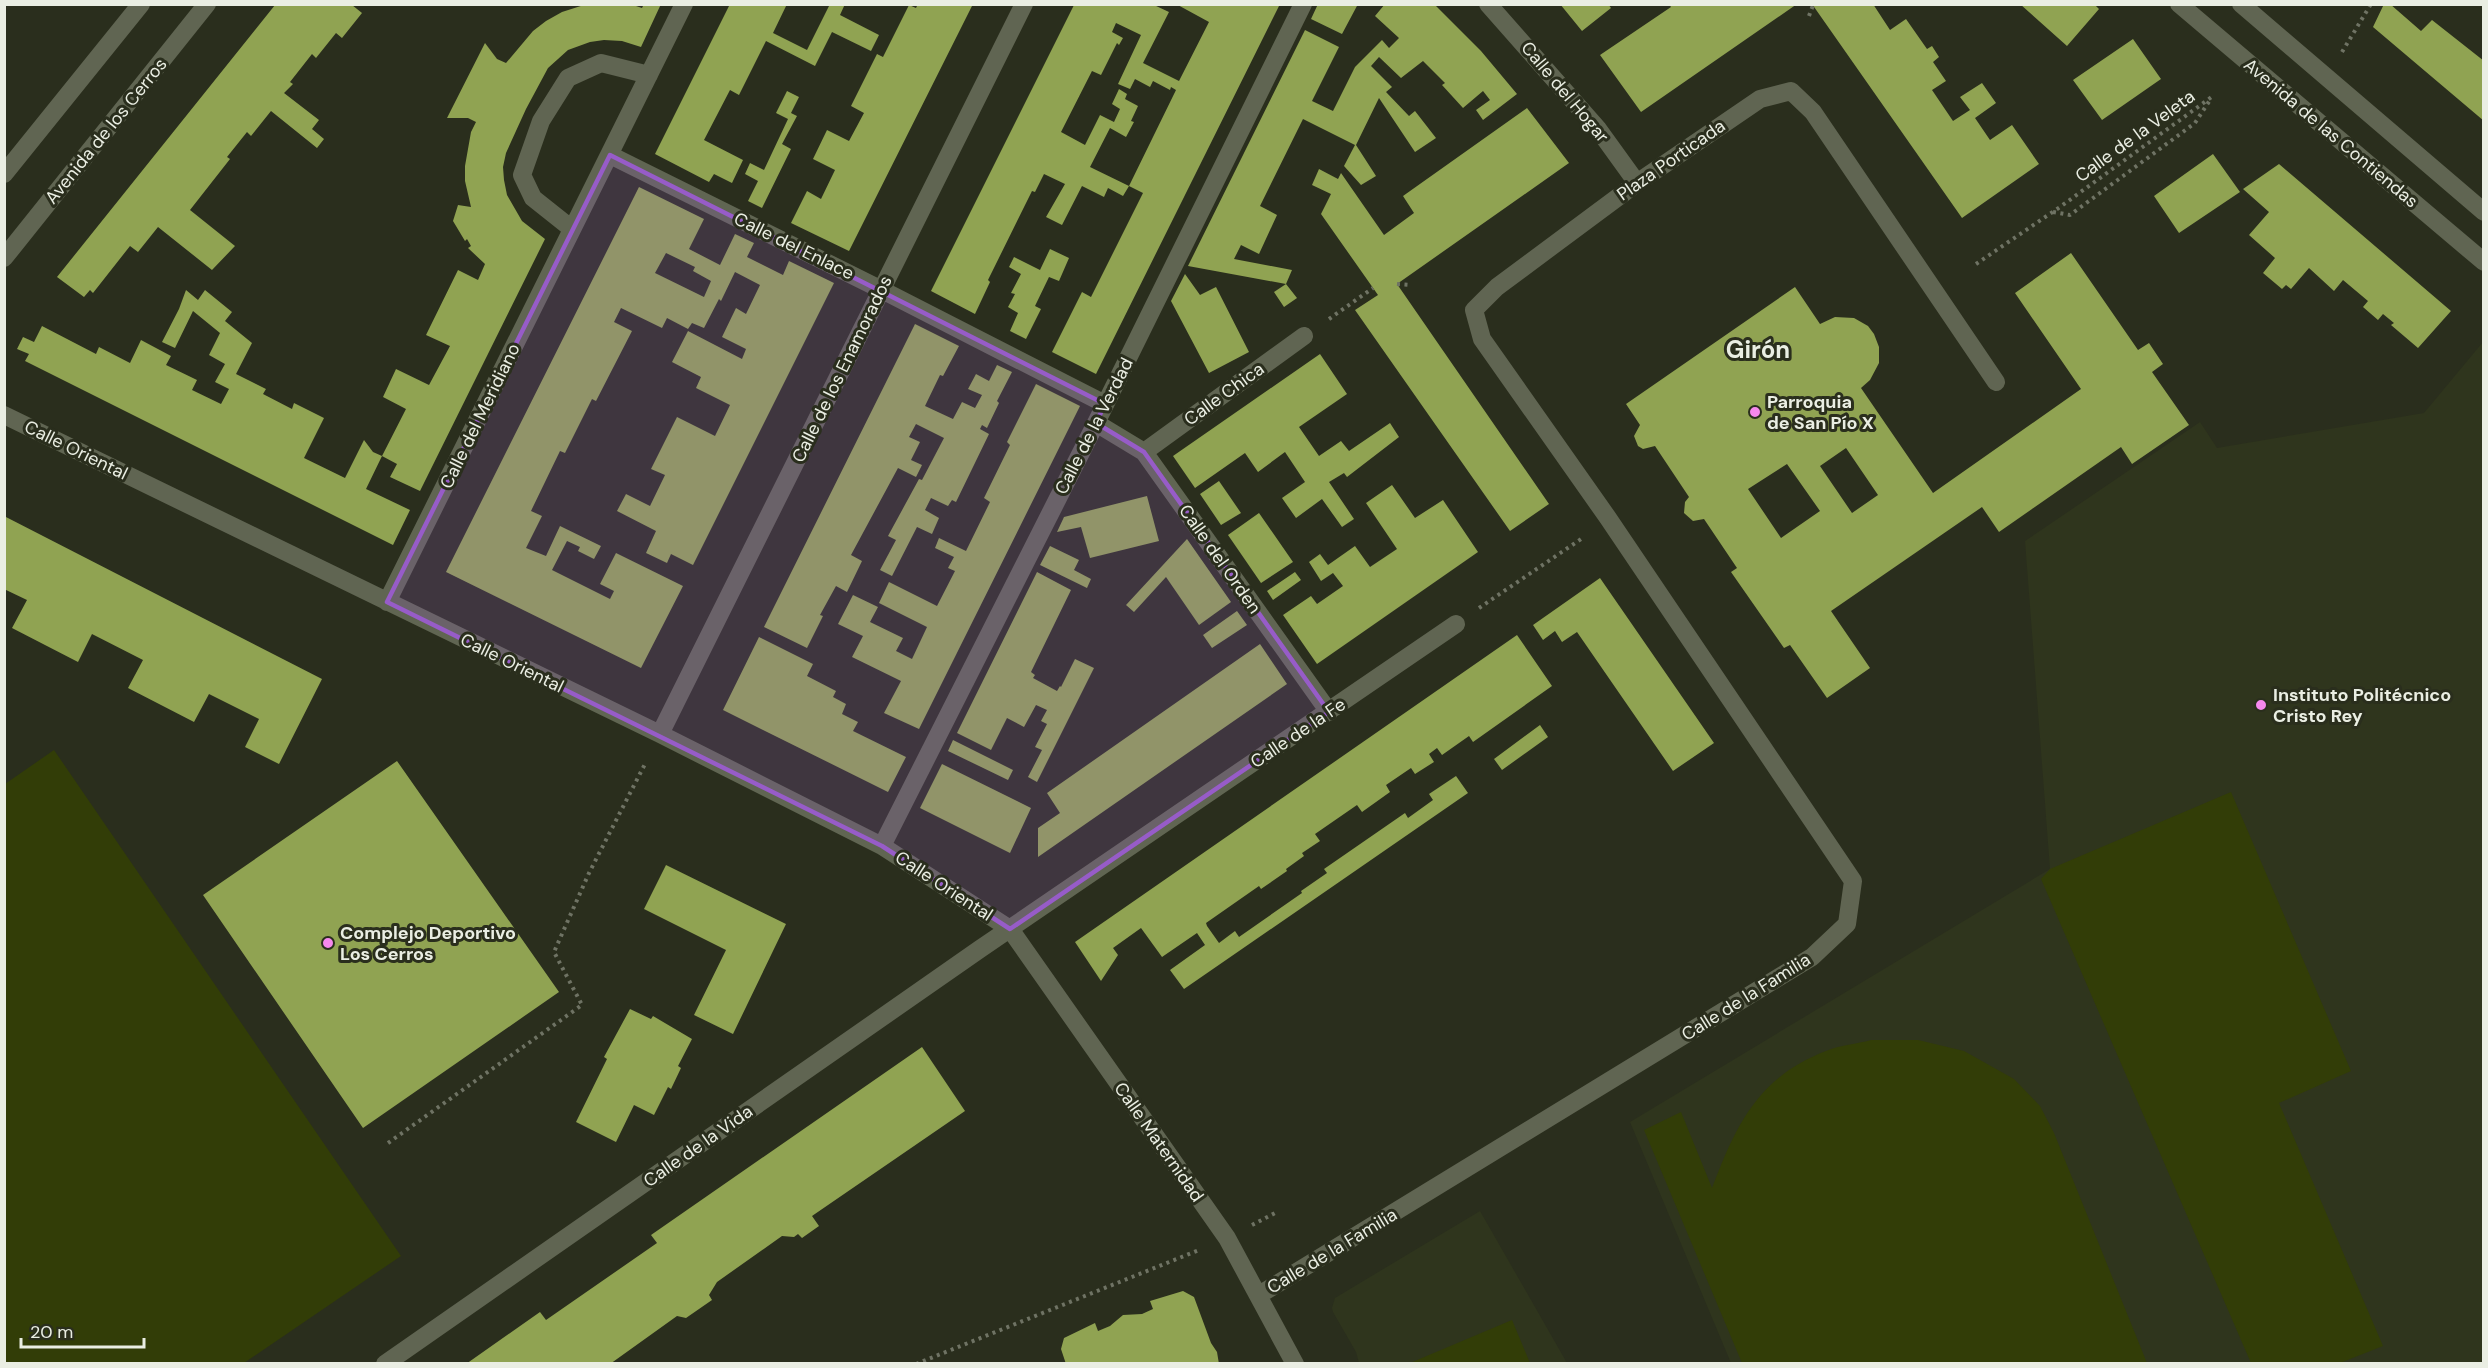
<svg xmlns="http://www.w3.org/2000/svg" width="2488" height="1368" viewBox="0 0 2488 1368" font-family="'DM Sans',sans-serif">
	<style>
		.built { fill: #2f351d }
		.green { fill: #323d07 }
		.building { fill: #90a352; fill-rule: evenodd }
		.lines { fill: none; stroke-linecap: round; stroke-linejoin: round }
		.path { stroke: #6f7364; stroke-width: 4; stroke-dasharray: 3 4.5; stroke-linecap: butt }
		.minor { stroke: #606552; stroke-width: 18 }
		.marked { fill: #975cc8; fill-opacity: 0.2; stroke: #975cc8; stroke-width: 4.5; stroke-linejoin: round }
		.poi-dot { fill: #f688ed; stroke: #2a2e1d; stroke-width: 2 }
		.labels { text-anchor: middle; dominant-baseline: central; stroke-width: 6; stroke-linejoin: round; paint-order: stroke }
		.street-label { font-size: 18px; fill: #eaeee3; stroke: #2a2e1d }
		.poi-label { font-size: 18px; font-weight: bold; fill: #eaeee3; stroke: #2a2e1d; text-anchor: start }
		.district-label { font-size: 24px; font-weight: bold; fill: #eaeee3; stroke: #2a2e1d }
	</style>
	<rect width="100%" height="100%" fill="#2a2e1d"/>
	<path class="built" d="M2483,342v1021h-752l-101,-241 420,-253 -25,-328 175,-119 17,26 207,-35z
		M1480,1211l87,152h-208l-3,-11 -23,-40 -1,-4 3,-10z"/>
	<path class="green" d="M54,750l347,506 -157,107h-239v-579z
		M2231,792l120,279 -72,32 104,243 -43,17h-89l-210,-484 9,-10z
		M1871,1040h47l46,11 50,28 26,27 14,27 93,230h-405l-98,-233 37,-18 31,76c24,-63 46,-111 114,-137 14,-6 31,-7 45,-11z
		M1512,1320l18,43h-120z"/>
	<path class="building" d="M587,4h43l12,4 2,-4h17l-20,43 -19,-6 -18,-1 -14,2 -22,8 -20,18 -22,41 -20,44 -3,14 1,13 3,15 15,26 23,18 -125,252 -30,-14 7,-13 -15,-8 24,-47 -23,-12 13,-28 33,16 21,-39 -24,-11 32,-65 20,10 7,-16 -17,-16 3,-2 -4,-7 -2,2 -12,-20 5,-16 13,2 -6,-26v-15l6,-34 5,-10 -8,-4h-21l38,-75 12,16 9,4 27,-32 13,-10 16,-9z
		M730,4h57l-14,29 34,17 23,-46h15l-5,11 39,20 -8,16 -39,-19 -17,34 -49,-25 -27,54 -9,-5 -26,50 39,20 -11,23 -18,-9 -5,8 -54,-28z
		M918,4h55l-124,247 -58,-28 16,-32 14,8 14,-29 -22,-11 14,-29 22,11 15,-28 -13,-7 26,-52 6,3 26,-52 7,3z
		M1176,4h104l-184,370 -44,-22 30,-60 9,5 52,-104 -14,-7 47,-96 -5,-3 -1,3 -17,-9 -3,6 -15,-8 -5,10 -12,-5 23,-49 -25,-12 -4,9 11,6 -4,7 -2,-2 -16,32 -9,-4 -31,61 24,13 15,-30 14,7 6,-13 -8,-5 7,-15 8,5 -2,5 13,7 -7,15 3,1 -8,15 -16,-9 -20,39 39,19 -6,10 -15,-8 -4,9 -22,-11 -20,39 -16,-8 19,-33 -21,-10 -9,18 -3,-1 -44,89 2,2 -15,32 -44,-23 143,-286h80l15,7 -26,51 36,18 30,-59z
		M1318,4h40l-16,30 -31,-15z
		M1385,4h49l47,47 36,43 -34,26 -7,-10 14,-10 -7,-9 -20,17 -21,-23 3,-2 -22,-22 -22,17 -22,-21 -8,9 21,21 -6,5 23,24 6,-5 21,27 -21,14 -36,-54 -23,47 20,31 -15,9 -17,-19 11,-21 -52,-26 -43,87 17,9 -18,39 -18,-9 -7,14 58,11 -6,14 -98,-18 117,-236 34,17 -27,54 21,10 22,-44 27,-27 7,8 10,-10 -24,-22z
		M1560,4h48l3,4 -29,23z
		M1669,4h128l-156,108 -41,-57 71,-48z
		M1812,4h61l17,26 16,-11 21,30 5,-3 7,11 -6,5 13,19 -14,9 21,31 17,-11 -10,-13 22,-14 14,20 -21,15 15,22 22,-15 27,39 -77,54z
		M2020,4h74l5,5 -32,37z
		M2384,4h6l31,27 11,-11 52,41v60l-111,-94z
		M275,5h77l10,8 -20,25 -6,-5 -20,25 -4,-4 -22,28 3,2 -9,9 35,27 -7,9 12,10 -7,9 -46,-37 -20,25 -4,-4 -20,25 3,2 -40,51 45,36 -23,24 -54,-43 -20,25 -8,-6 -37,47 -3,-3 -6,7 -27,-20z
		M2133,39l28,40 -59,41 -29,-40z
		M787,91l12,6 -8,16 6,3 -15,28 9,5 -29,59 -14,-7 10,-20 -13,-7 5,-11 14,7 24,-51 -12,-6z
		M1527,108l42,55 -172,121 152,220 -39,27 -155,-221 23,-15 -57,-81 10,-20 -19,-9 7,-16 19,10 3,-6 43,62 30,-22 -11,-17z
		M2213,154l27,38 -61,41 -25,-37z
		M2279,164l172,147 -33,37 -27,-23 3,-2 -11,-9 -5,6 -15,-13 5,-6 -25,-21 -9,11 -25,-23 -18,21 -5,-4 -4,4 -19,-16 12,-15 -26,-23 20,-23 -26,-23z
		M639,187l65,32 -15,30 31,16 15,-31 19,9 -7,14 36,18 6,-14 45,22 -141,282 -22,-11 -4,9 -21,-10 10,-22 -39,-20 9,-17 24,12 15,-31 -14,-6 26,-52 38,19 15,-31 -34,-17 5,-11 -29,-15 16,-31 54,28 4,-10 -24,-12 14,-29 10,6 14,-29 -25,-13 -14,29 -2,-2 -15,29 -12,-5 -4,6 -21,-11 -5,10 -41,-20 -7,14 18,9 -36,70 -4,-2 -27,54 -5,-2 -29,60 11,5 -16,32 20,8 14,-30 41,20 -7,13 -16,-8 2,-4 -13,-6 -15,29 58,29 4,-8 -14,-7 16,-31 67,33 -42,82 -195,-96zM666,253l29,14 -2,4 18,10 -7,16 -49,-24z
		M1050,249l19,9 -10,23 -10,-4 -14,29 6,3 -15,30 -16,-8 8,-18 -10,-6 7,-13 -4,-1 10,-19 -12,-7 5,-10 26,13z
		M2071,253l67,97 11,-7 14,21 -11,8 37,53 -57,39 -11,-17 -122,85 -17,-25 -151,104 39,57 -43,30 -37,-53 -6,3 -53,-76 6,-4 -33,-49 -11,2 -9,-8 1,-11 4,-5 -34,-51 -12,3 -5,-3 -4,-10 6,-11 -14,-21 169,-117 25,37 15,-7 19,1 14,8 6,8 5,13v16l-9,17 -9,8 72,105 148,-104 -66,-96zM1846,448l32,47 -26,18 -32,-47zM1787,464l33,47 -39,27 -33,-49z
		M1185,274l15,21 16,-8 33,65 -40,21 -38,-72z
		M1286,284l11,14 -13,9 -10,-15z
		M186,290l12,10 7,-10 27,22 -7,9 27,22 -16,31 30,15 -3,5 29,15 2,-6 30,15 -20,40 41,20 19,-38 9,12 9,4 -16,33 44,21 -17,35 -368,-184 4,-7 -12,-5 6,-12 11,5 8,-16 54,28 3,-7 31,16 11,-23 30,16 -5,9 31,15 -5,10 29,14 8,-15 -14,-7 10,-18 -16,-9 11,-22 -27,-22 -18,37 -13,-6 17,-33z
		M915,324l44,22 -16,30 -3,-1 -15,31 28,13 9,-17 13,6 7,-13 -14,-6 8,-15 13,7 8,-16 15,7 -15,29 2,2 -12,25 -5,-3 -2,4 9,5 -33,68 -4,-2 -4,6 -17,-8 -6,12 14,8 -7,16 -15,-7 -25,49 -12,-6 16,-30 -8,-4 31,-57 3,1 22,-42 -28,-14 -7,13 11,5 -9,18 11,5 -6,12 -18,-9 -47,87 11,6 -15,31 -11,-6 -16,29 3,1 -16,32 -43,-21z
		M1320,354l27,40 -48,33 20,29 22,-15 8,10 41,-28 9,14 -52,40 -3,-4 -15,9 25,37 -12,8 -20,-28 -26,19 -14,-20 23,-16 -20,-30 -27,20 -13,-19 -50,35 -22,-32z
		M1036,384l44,22 -161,323 -35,-16 17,-32 -49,-24 11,-21 -25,-12 15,-29 25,12 -8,15 33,16 -7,13 16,8 15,-32 -48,-24 10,-21 48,24 18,-35 -7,-3 6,-11 -19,-9 4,-10 27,13 24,-49 -6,-4 26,-53 -3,-3z
		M1219,481l22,32 -20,12 -21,-31z
		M1392,485l23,33 28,-18 35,52 -161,112 -34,-49 28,-19 6,8 26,-18 -10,-13 -12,8 -12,-19 11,-8 8,11 27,-19 15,21 27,-18 -31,-46z
		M1147,496l12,45 -69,17 -9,-31 -24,5 7,-15z
		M1259,513l34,49 -32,21 -33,-48z
		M4,516l318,163 -43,85 -34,-17 14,-28 -50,-25 -15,28 -66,-34 15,-28 -51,-26 -14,28 -66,-34 15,-28 -23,-11z
		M1187,539l44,63 -32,23 -33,-48 -32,35 -8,-7z
		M1050,546l29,14 -5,10 17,9 -4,9 -47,-23z
		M1037,572l34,18 -40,82 4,3 -2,3 24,13 3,-5 1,1 14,-28 19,9 -57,114 -9,-5 14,-27 -7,-3 12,-23 -6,-3 6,-11 -11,-5 -12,22 -17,-9 -16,32 -34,-17z
		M1295,572l6,8 -28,20 -6,-9z
		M1600,578l114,165 -41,28 -96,-139 -15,10 -7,-11 -12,9 -10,-15z
		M1237,611l10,14 -35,23 -9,-13z
		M1517,635l35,51 -79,56 -4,-6 -27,19 -5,-7 -8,6 5,8 -19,12 -4,-6 -25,17 4,7 -28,20 -5,-7 -42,29 5,7 -18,12 2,3 -18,13 1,2 -26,18 -2,-3 -53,37 1,3 12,17 16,-12 4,6 63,-44 -1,-2 26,-18 -3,-4 81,-56 3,5 25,-18 -4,-6 27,-18 12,17 -284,196 -14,-19 35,-25 -8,-12 -35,24 -21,-29 -28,20 5,7 -17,26 -26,-39z
		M759,637l54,27 -6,12 29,15 -3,6 13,7 -4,10 16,8 -5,9 53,26 -18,35 -165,-82z
		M1260,644l27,40 -249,173v-29l22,-15 -13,-20z
		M1540,725l8,12 -46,33 -8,-11z
		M953,740l60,30 -5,10 -60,-29z
		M397,761l162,231 -196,136 -160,-233z
		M942,764l89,44 -21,45 -90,-45z
		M666,865l120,59 -53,110 -39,-19 32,-65 -82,-41z
		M630,1009l21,10 2,-3 39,23 -14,27 3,2 -10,21 -3,-2 -14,28 -20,-10 -18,37 -40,-20 31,-63 -3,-2z
		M922,1047l43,64 -153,105 7,10 -17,12 -4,-4 -4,3 -12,-1 -65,46 -8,13 3,5 -26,18 -9,-2 -67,48h-144l74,-52 6,8 111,-77 -6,-8z
		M1183,1291l11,6 17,46 6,9 2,12h-153l-5,-15 3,-11 31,-15 3,8 12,-5 13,-11 19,-1 11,-5 -3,-8z"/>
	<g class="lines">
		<path class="path" d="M1809,16l4,-11
			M2342,52l29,-48
			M2053,212l17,3 125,-92 15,-23
			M1976,264l84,-57 153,-111
			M1397,284l14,1
			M1329,319l44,-31
			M1479,608l105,-71
			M388,1143l194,-138 -28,-53 35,-79 57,-111
			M1252,1225l25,-13
			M916,1364l283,-114"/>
		<path class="minor" d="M1488,4l110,125 39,54
			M2179,4l305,258
			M2241,4l243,208
			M610,155l272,135 223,114
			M4,174l137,-170
			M572,229l-39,-31 -11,-23 19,-54 27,-43 33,-15 48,12
			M4,258l203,-254
			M4,415l656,319 222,112 128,83 217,309 68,126
			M1096,423l48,29 185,260
			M1144,452l160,-116
			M387,602l297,-598
			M660,734l364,-730
			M882,846l214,-423 207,-419
			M1259,1295l553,-338 35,-33 6,-43 -245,-363 -126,-179 -8,-29 23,-23 140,-104 123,-84 31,-8 22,21 183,270
			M385,1364l595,-415 476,-325"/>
	</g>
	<path class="marked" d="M610,155l495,249 -9,19 48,29 185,260 -319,217 -128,-83 -495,-244z"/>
	<g class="poi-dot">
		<circle cx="1755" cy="412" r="6"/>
		<circle cx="2261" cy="705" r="6"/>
		<circle cx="328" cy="943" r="6"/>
	</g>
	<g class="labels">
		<g class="street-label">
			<text transform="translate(1565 92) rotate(50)">Calle del Hogar</text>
			<text transform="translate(106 131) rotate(-51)">Avenida de los Cerros</text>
			<text transform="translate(2331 133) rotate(40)">Avenida de las Contiendas</text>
			<text transform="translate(2135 136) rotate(-36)">Calle de la Veleta</text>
			<text transform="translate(1671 160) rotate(-35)">Plaza Porticada</text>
			<text transform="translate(794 246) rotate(26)">Calle del Enlace</text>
			<text transform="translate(842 369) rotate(-64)">Calle de los Enamorados</text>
			<text transform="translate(1224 394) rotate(-36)">Calle Chica</text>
			<text transform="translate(480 416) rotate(-64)">Calle del Meridiano</text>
			<text transform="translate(1094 426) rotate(-63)">Calle de la Verdad</text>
			<text transform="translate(76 450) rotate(26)">Calle Oriental</text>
			<text transform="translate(1220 559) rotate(55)">Calle del Orden</text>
			<text transform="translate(512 663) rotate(26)">Calle Oriental</text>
			<text transform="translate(1298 733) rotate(-34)">Calle de la Fe</text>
			<text transform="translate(944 886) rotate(33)">Calle Oriental</text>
			<text transform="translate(1746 997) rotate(-32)">Calle de la Familia</text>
			<text transform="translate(1159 1142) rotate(55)">Calle Maternidad</text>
			<text transform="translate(698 1146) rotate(-35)">Calle de la Vida</text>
			<text transform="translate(1332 1251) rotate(-31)">Calle de la Familia</text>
		</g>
		<g class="poi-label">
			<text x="1767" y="402">Parroquia<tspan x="1767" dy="21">de San Pío X</tspan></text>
			<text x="2273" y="695">Instituto Politécnico<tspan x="2273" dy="21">Cristo Rey</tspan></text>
			<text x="340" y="933">Complejo Deportivo<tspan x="340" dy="21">Los Cerros</tspan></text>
		</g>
		<g class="district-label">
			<text x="1758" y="349">Girón</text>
		</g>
	</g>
	<rect width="2488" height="1368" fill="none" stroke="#eaeee3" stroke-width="12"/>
	<path d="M21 1338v9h123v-9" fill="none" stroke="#eaeee3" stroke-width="3"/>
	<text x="30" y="1338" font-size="18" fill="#eaeee3" stroke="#2a2e1d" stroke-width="4.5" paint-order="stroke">20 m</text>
</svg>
